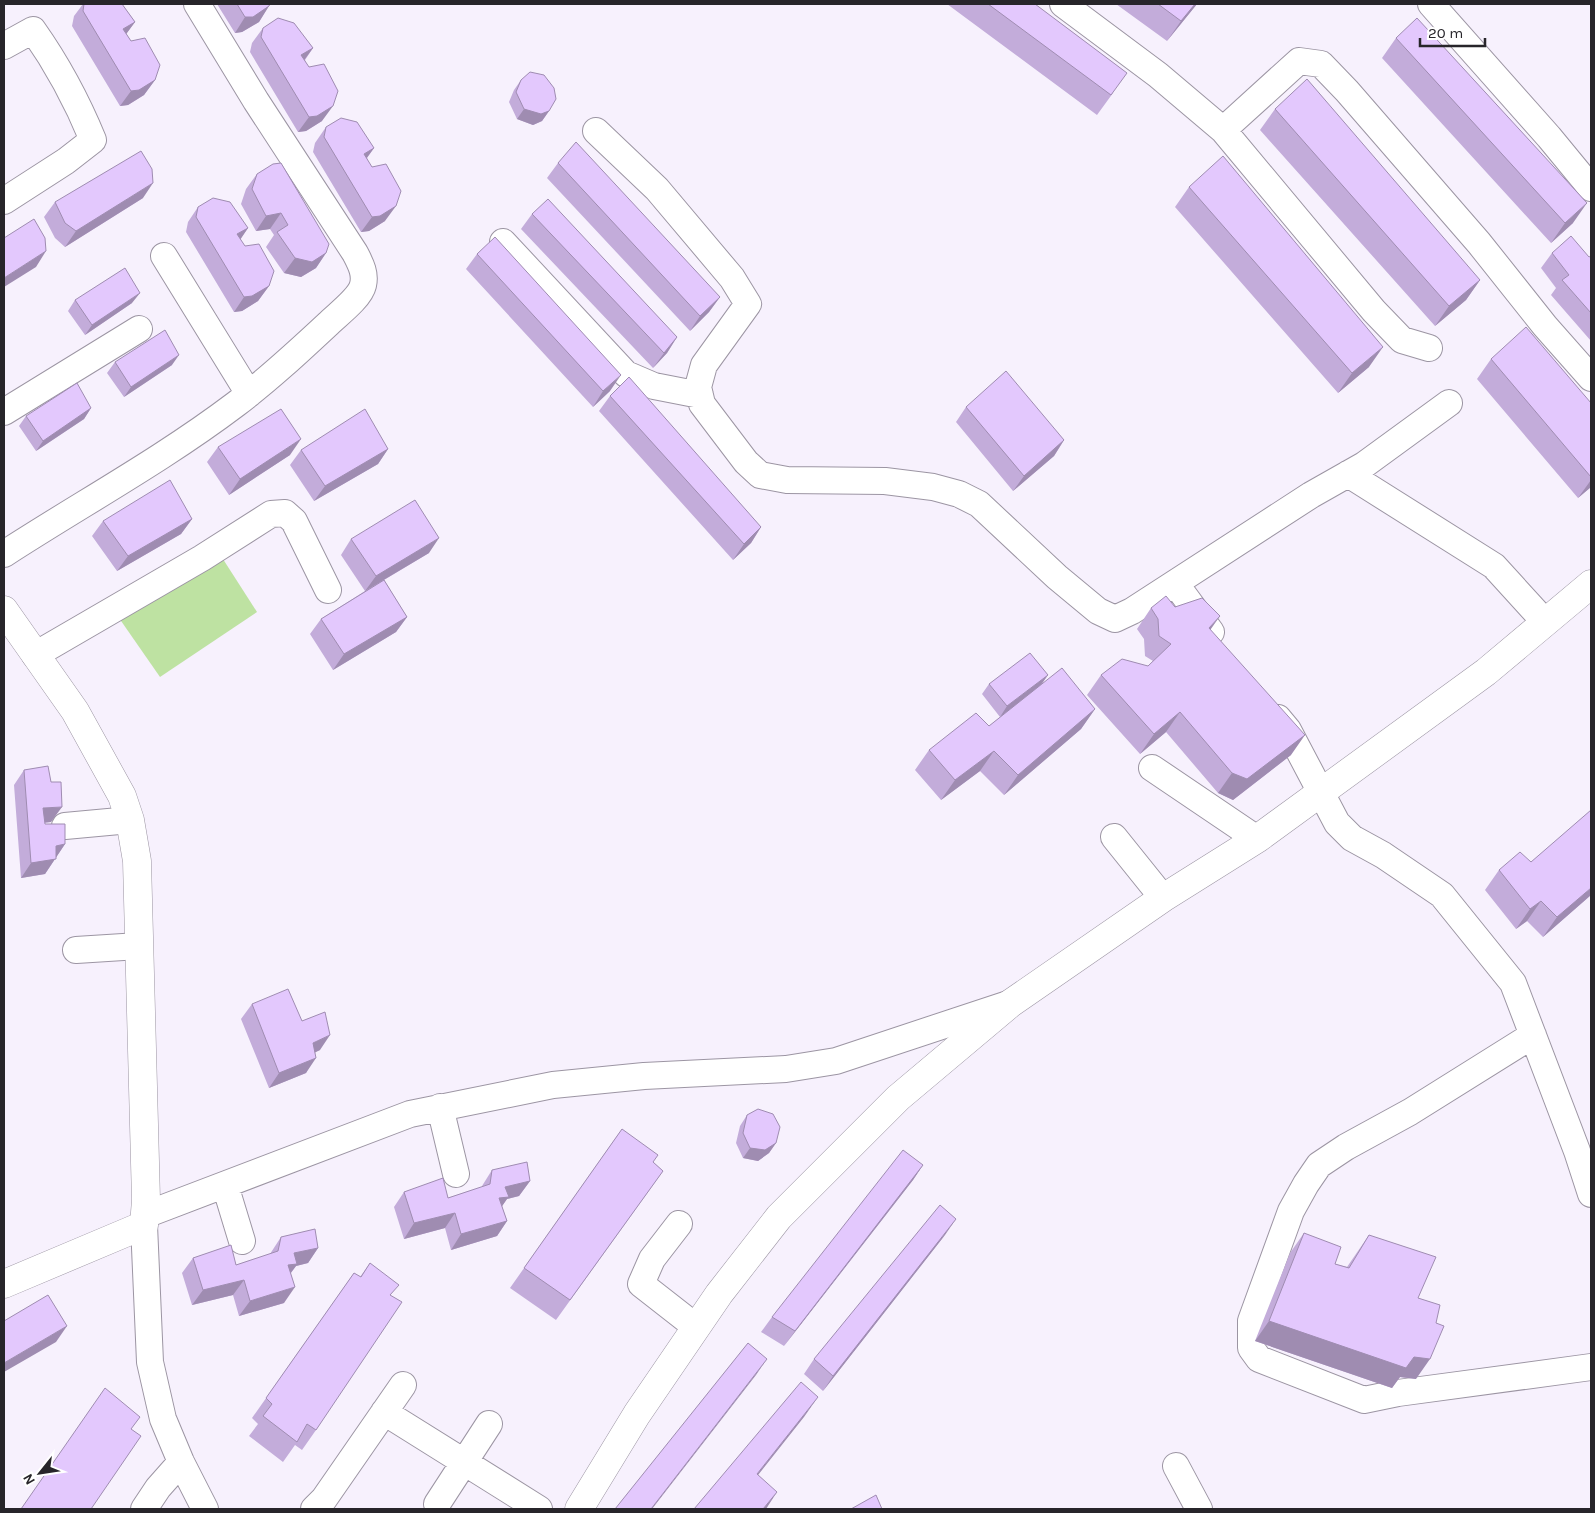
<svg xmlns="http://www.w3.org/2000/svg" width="1595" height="1513" viewBox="0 0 1595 1513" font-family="Karla,sans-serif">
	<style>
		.green { fill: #bee2a2 }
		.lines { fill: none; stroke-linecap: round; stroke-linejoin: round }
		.street-casing { stroke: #9c95a3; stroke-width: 28 }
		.secondary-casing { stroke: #9c95a3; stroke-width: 29 }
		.street { stroke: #fff; stroke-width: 26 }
		.secondary { stroke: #fff; stroke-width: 28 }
		.wall { fill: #c3acda }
		.shaded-wall { fill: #9f8cb1 }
		.building { fill: #e3c8fd; stroke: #9f8cb1 }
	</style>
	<rect width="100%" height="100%" fill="#f7f1fd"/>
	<path class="green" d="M221,556l36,56 -97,65 -41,-59z"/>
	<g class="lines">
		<defs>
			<path id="street" d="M1063,4l95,71 65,55 76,-69 22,3 26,27 132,152 66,83 46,52
				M1431,4l118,133 42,51
				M4,46l29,-16c24,34 44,71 60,110l-27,21 -62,40
				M1223,130l151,181 28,29 27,8
				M596,131l61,58 75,89 16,26 -44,61 -6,22 4,17 44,58 14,13 27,5 98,1 48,6 26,7 20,10 78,73 41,34 17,8 17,-8 179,-116 53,-30 85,-62
				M503,242l123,132 28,12 46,9
				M164,256l85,138
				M4,412l135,-83
				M1348,474l146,92 51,56
				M4,554c77,-50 158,-94 232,-150 33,-25 62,-52 92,-80 9,-9 32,-26 35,-39 3,-12 -3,-22 -8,-32l-99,-152 -59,-97
				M1175,583l36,49
				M35,655l167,-97 69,-44 14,-1 9,8 34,69
				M1278,718l10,12 49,93 15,15 31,17 59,40 71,88 64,168 14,43
				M1152,768l105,71
				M65,826l65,-6
				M1114,837l49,61
				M76,950l63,-4
				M1533,1035l-123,77 -64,35 -27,18 -13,19 -15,27 -40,110v27l8,11 105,41 34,-7 193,-26
				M440,1107l16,67
				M225,1185l17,56
				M145,1215l265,-101 143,-29 91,-9 142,-7 50,-8 175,-58
				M679,1224l-27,35 -11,25 55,43
				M144,1225l6,137 13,57 18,43 24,47
				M384,1412l155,97
				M1176,1466l23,43
				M437,1504l52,-80
				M144,1509l14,-21 23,-26
				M314,1509l10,-10 79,-114"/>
			<path id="secondary" d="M4,610l71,101 47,85 8,24 7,41 9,339 -2,25 -140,59
				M579,1509l58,-95 82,-120 60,-77 119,-119 113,-95 152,-105 94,-59 229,-167 105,-88"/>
		</defs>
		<use href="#street" class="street-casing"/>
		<use href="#secondary" class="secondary-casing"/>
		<use href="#street" class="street"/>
		<use href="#secondary" class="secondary"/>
	</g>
	<path class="wall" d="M83,4h39l13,18 -9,12 29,46 -11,15 -16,10 -8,1 -48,-80 2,-10z
		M217,4h53l-11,18 -17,10 -7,1z
		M947,4h88l78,89 -16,22z
		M1116,4h81l-30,37z
		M263,28l50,20 -8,12 17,61 -16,10 -8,1 -48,-80 2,-9z
		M1396,38l177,185 -22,20 -169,-185z
		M521,80l28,31 -7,10 -9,4 -16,-6 -8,-17 5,-12z
		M1275,109l205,171 -14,20 -31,26 -175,-196z
		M326,127l48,21 -7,10 18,63 -16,10 -8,1 -48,-80 2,-9z
		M558,163l162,134 -11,15 -19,19 -143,-153z
		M257,174l69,79 -10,15 -15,9 -17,-4 -18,-26 8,-12 -4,-6 -14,2 -15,-27 5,-15z
		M1189,187l180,180 -31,26 -163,-186z
		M143,198l-78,49 -10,-9 -11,-21 11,-15z
		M198,207l50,21 -8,11 29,47 -11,15 -16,10 -8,1 -48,-80 2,-10z
		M532,214l145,123 -10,16 -14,15 -132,-139z
		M1552,253l37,4 2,-1v85l-40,-46 5,-7 -15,-20z
		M477,254l133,137 -17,16 -127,-138z
		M75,300l57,3 -47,32 -17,-24z
		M1491,359l100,44v84l-13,11 -101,-119z
		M115,362l57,3 -48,32 -17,-24z
		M610,396l151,131 -10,16 -18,17 -134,-149z
		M966,407l98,33 -10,16 -41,35 -57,-69z
		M91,408l-7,11 -48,32 -17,-25 7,-10z
		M218,447l72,8 -61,40 -22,-33z
		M388,449l-10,15 -64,37 -24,-36 11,-15z
		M192,519l-11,15 -64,37 -25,-35 11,-15z
		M351,539l78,14 -45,27 23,37 -11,15 -63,38 -23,-36 11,-15 44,-28 -24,-36z
		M1175,607l35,23 81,125 -58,45 -15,-7 -52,-61 -26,22 -53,-59 14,-20 47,-9 5,-5 -8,-5 -1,-17 -7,-10 14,-21z
		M1048,675l-7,10 54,24 -14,20 -77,66 -24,-24 -39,29 -26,-30 14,-20 60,-24 43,-34 -32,25 -18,-23 7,-10z
		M24,770l27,52 -6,1v1l20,20 -20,30 -24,4 -7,-93z
		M1531,862l60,33 -48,42 -16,-16 -11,8 -31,-39 14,-20z
		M252,1004l50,17 18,29 -5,2 -9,21 -37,15 -28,-69z
		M747,1115l29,28 -7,10 -11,8 -15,-3 -7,-15 4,-17z
		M622,1129l31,33 10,9 -107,149 -46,-32z
		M923,1165l-10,15 -129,166 -23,-14 11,-15z
		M492,1170l38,11 -11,15 -12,3 -5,7 5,15 -10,15 -46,14 -6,-22 -41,11 -10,-32 10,-15 44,6 34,-11v-1z
		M1304,1233l31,31 12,3 22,-32 49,63 -2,81 -16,-2 -8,11 -137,-47 35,-88z
		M945,1235l-122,156 -19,-17 10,-15z
		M281,1237l37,11 -10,15 -12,3 -5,7 -7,30 -45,13 -6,-21 -41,10 -10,-32 11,-15 43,7 34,-11z
		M370,1263l21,33 -75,134 -14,20 -7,-5 -12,17 -34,-26 9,-12 -6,-6 102,-145 6,4z"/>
	<path class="shaded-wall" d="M1195,4h2l-30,37 14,-20z
		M269,6l-10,16 -17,10 -7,1 10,-16z
		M135,22l-11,15 -1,-8z
		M313,48l-11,15 -1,-8z
		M155,80l-11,15 -16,10 -8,1 11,-15z
		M333,106l-11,15 -16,10 -8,1 11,-15z
		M524,109l25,2 -7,10 -9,4 -16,-6z
		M374,148l-11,15 1,-9z
		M153,183l-10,15 -78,49 11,-16z
		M1587,203l-14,20 -22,20 14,-20z
		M396,206l-11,15 -16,10 -8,1 11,-15z
		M281,213l-11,16 -14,2 10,-15z
		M248,228l-10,15 -1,-9z
		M46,251l-10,16 -32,20v-9z
		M326,253l-10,15 -15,9 -17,-4 11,-15z
		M1480,280l-14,20 -31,26 14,-20z
		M269,286l-11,15 -16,10 -8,1 10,-15z
		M140,293l-8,10 -47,32 7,-10z
		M720,297l-11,15 -19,19 10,-15z
		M677,337l-10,16 -14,15 11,-15z
		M1383,347l-14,20 -31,26 14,-20z
		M179,355l-7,10 -48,32 7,-10z
		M621,375l-11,16 -17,16 10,-16z
		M91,408l-7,11 -48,32 7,-10z
		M301,439l-11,16 -61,40 11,-16z
		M1064,440l-10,16 -41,35 11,-15z
		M388,449l-10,15 -64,37 11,-15z
		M1591,480v7l-13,11z
		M192,519l-11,15 -64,37 11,-15z
		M761,527l-10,16 -18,17 11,-16z
		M439,538l-10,15 -64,38 11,-15z
		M1220,616l-14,20 3,-8z
		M407,617l-11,15 -63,38 11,-16z
		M1048,675l-8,11 -40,31 7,-11z
		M1095,709l-14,20 -77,66 14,-20z
		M1180,712l-14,20 -26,22 14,-20z
		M1305,735l-14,20 -58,45 -15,-7 14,-20z
		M994,751l-14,20 -39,29 14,-20z
		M62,807l-11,15 -18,1 10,-15z
		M65,844l-20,30 -24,4 10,-15 25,-17z
		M1591,888v7l-48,42 14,-20z
		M1541,901l-14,20 -11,8 14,-20z
		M330,1035l-10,15 -18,9 11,-16z
		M316,1058l-10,15 -37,15 10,-15z
		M776,1143l-7,10 -11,8 -15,-3 7,-10z
		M923,1165l-10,15 -129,166 11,-15z
		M530,1181l-11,15 -12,3 -9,13 -9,1 16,-26z
		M455,1213l-10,15 -41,11 10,-16z
		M956,1219l-11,16 -122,156 10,-15z
		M507,1221l-10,15 -46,14 10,-16z
		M318,1248l-10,15 -12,3 -10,13 -9,1 17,-27z
		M244,1280l-11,15 -41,10 11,-15z
		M295,1287l-11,16 -45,13 11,-15z
		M1269,1321l161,38 -14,20 -16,-2 -8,11 -137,-47z
		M67,1326l-11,16 -52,30v-9z
		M767,1359l-11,16 -104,134h-1z
		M818,1397l-14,20 -61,77 14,-20z
		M777,1492l-11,17h-3z"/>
	<path class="building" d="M84,4h38l13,18 -12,7 8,12 14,-3 15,27 -5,15 -16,10 -8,1 -48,-80z
		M237,4h33l-1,2 -16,11h-8z
		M988,4h47l92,69 -16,22z
		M1158,4h37l-14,17z
		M278,18l16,5 19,25 -12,7 8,12 15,-3 14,27 -5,15 -16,10 -8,1 -48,-80 2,-9z
		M1417,18l170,185 -22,20 -169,-185z
		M530,72l14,3 10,13 2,11 -7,12 -8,3 -17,-5 -8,-17 5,-12z
		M1307,79l173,201 -31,26 -174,-197z
		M341,118l16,4 17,26 -10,6 8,13 14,-3 15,27 -5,15 -16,10 -8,1 -48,-80 2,-10z
		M576,142l144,155 -20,19 -142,-153z
		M141,151l11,18 1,14 -77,48 -11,-8 -10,-21z
		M1223,156l160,191 -31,26 -163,-186z
		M281,163l48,81 -3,9 -14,9 -17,-4 -18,-26 11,-7 -7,-12 -15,3 -14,-27 5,-15 16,-10z
		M213,198l17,4 18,26 -11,6 8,12 14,-2 15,27 -5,15 -17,10 -8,1 -48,-80 2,-10z
		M548,199l129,138 -13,16 -132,-139z
		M34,219l11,19 1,13 -42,27v-40z
		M1571,236l18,21 2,-1v57l-29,-33 7,-5 -17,-22z
		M495,237l126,138 -18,16 -126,-137z
		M125,268l15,25 -48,32 -17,-25z
		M1526,327l65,76v74l-100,-118z
		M165,330l14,25 -48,32 -16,-25z
		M1006,371l58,69 -40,36 -58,-69z
		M629,377l132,150 -17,17 -134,-148z
		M77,383l14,25 -48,33 -17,-25z
		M281,409l20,30 -61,40 -22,-32z
		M365,409l23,40 -63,37 -24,-36z
		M170,480l22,39 -64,37 -25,-35z
		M415,500l24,38 -63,38 -25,-37z
		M384,580l23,37 -63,37 -23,-35z
		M1166,596l9,11 27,-9 18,18 -11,12 96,107 -58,44 -15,-6 -52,-61 -26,22 -53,-59 21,-16 26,7 23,-22 -12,-8 -1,-17 -7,-11z
		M1030,653l18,22 -41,31 -18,-22z
		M1062,668l33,41 -77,66 -24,-24 -39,29 -26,-30 47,-37 13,13z
		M48,766l3,16h10l1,25 -19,1 2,16h20v20l-9,2v13l-25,4 -7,-93z
		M1591,810v78l-34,29 -16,-16 -11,8 -31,-39 21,-18 11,10z
		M288,989l14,32 23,-9 5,23 -17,8 3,15 -37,15 -27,-69z
		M758,1109l15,5 7,13 -4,16 -11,7 -15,-2 -7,-15 4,-18z
		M622,1129l36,26 -5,7 10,9 -93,129 -46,-32z
		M903,1150l20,15 -128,166 -23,-14z
		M527,1162l3,19 -25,6 4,10 -10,1 8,23 -46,13 -6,-21 -41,10 -10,-31 39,-14 5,20 42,-14 2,-14z
		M940,1205l16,14 -123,157 -19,-17z
		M315,1229l3,19 -24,5 3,11 -9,1 7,22 -45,14 -6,-21 -41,10 -10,-32 38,-13 5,20 42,-14 3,-14z
		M1304,1233l37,14 -6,17 14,4 20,-33 67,22 -18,41 22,7 -4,18 8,3 -14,33 -16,-2 -8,11 -137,-47z
		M370,1263l29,22 -9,10 12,7 -86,128 -9,-6 -10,18 -34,-26 9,-12 -6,-6 88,-125 7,4z
		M48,1295l19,31 -63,37v-42z
		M748,1343l19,16 -116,150h-36z
		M801,1382l17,15 -61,77 20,18 -14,17h-69z
		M105,1388l35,29 -9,12 10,7 -50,73h-70z
		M876,1495l6,14h-31z"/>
	<rect width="1595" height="1513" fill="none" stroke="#27252a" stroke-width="10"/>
	<g transform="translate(40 1473) rotate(240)" stroke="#ffffff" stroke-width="4" paint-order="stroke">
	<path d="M0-4L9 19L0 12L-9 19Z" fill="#27252a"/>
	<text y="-8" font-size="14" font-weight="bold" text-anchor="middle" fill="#27252a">N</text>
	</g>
	<path d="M1420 38v8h65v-8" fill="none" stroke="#27252a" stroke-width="2.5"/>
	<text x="1428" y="38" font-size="15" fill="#27252a" stroke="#ffffff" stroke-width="4" paint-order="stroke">20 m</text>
</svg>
